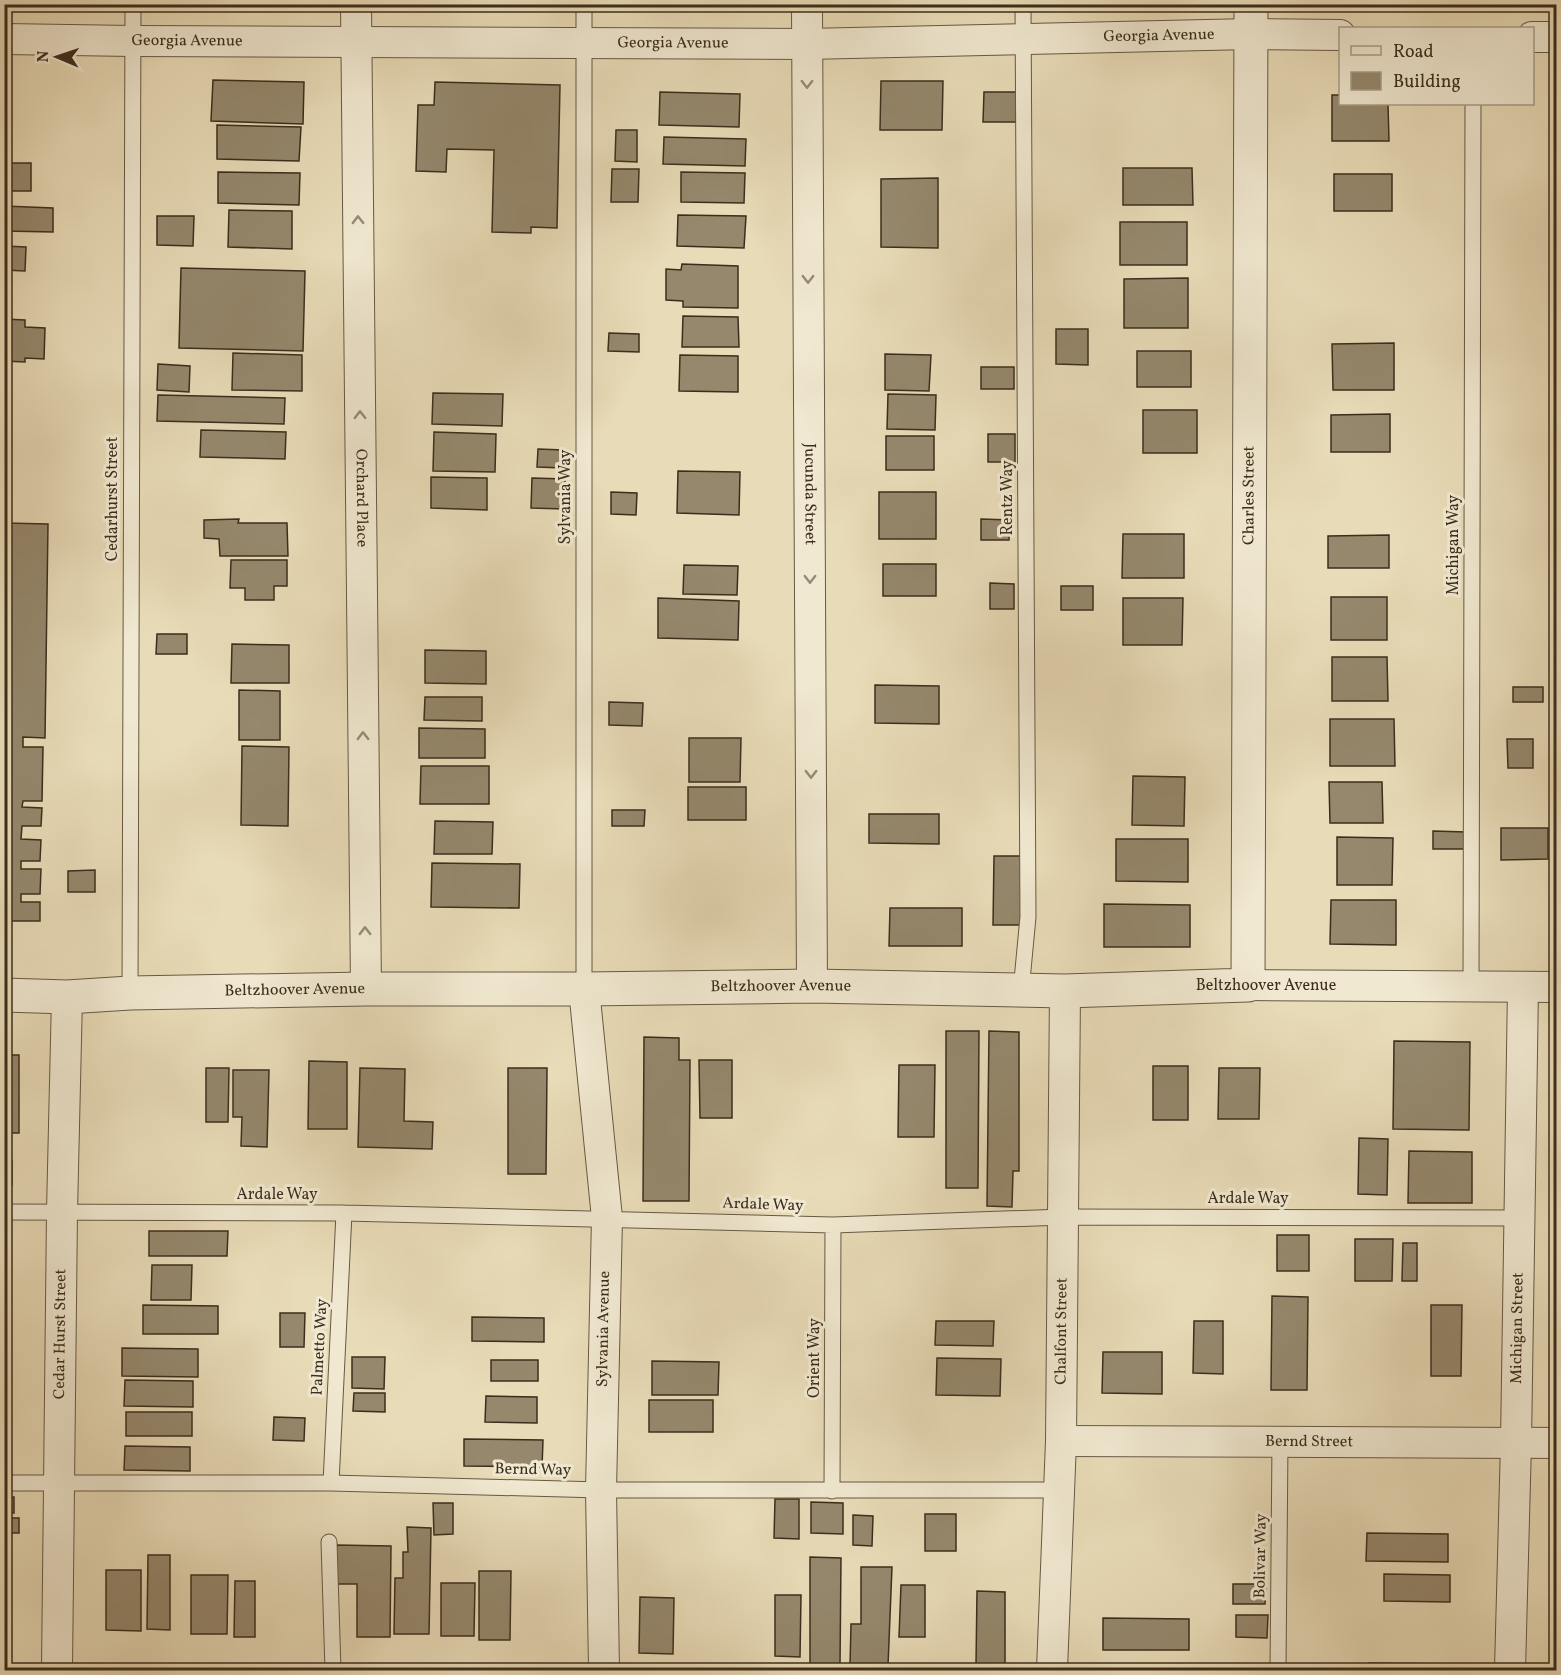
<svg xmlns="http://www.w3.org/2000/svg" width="1561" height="1675" viewBox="0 0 1561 1675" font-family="Vollkorn,serif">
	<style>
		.building { fill: #95886d; stroke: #3c2e1d; stroke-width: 1.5 }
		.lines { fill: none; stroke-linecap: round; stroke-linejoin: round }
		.service-casing { stroke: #675944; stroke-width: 17 }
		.minor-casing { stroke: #675944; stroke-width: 32 }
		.tertiary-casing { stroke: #675944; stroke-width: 35 }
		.service { stroke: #f0e8d0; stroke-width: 15 }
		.minor { stroke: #f0e8d0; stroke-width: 30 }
		.tertiary { stroke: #f0e8d0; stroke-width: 33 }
		.oneway { stroke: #968b76 }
		.labels { text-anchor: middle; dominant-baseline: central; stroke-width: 6; stroke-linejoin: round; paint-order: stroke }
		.street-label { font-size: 16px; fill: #3c2e1d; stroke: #f0e8d0 }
	</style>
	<rect width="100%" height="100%" fill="#e8dbb7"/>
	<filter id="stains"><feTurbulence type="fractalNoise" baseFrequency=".00333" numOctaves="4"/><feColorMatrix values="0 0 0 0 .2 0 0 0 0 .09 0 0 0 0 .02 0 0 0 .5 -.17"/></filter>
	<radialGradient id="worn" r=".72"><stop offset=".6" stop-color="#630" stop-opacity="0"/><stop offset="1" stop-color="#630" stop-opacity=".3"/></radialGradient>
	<path class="building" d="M213,80l91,2 -1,42 -92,-3z
		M881,81h62l-1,49h-62z
		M435,82l125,3 -3,143 -26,-1v6l-39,-1 2,-82 -47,-1 -1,23 -30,-1 2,-66h16z
		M660,92l80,2 -1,33 -80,-2z
		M984,92h33l-1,30h-33z
		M1332,95h8v9h48l1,37h-57z
		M217,125l84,2 -2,34 -82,-2z
		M616,130h21v32l-22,-1z
		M664,137l82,2 -1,27 -82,-2z
		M4,163h27v28h-27z
		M1123,168h69l1,37h-70z
		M612,169h27l-1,33h-27z
		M218,172l82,1 -1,32 -81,-2z
		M681,172l64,1 -1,30 -63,-1z
		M1334,174h58v37h-58z
		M938,178v70l-57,-1v-68z
		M4,206l49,2v24l-49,-1z
		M229,210l63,1v38l-64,-2z
		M678,215l68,1 -2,32 -67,-2z
		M157,216h37l-1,30 -36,-1z
		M1120,222h67v43h-67z
		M4,246l22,1 -1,24 -21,-1z
		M682,264l56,2v42l-55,-1v-6l-17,-1v-31l15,1z
		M181,268l124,3 -2,80 -124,-3z
		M1188,278v50h-64v-49z
		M683,316l55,1 1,30h-57z
		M4,319l21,1v7l20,1 -1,31 -19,-1v4l-21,-1z
		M1056,329h32v36l-32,-1z
		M609,333l30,1v18l-31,-1z
		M1394,343v47h-61l-1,-46z
		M1137,351h54v36h-54z
		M233,353l69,2v36l-70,-1z
		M885,354l46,1 -2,36 -44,-1z
		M680,355l58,1v36l-59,-1z
		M158,364l32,2 -1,26 -32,-2z
		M981,367h33v22h-33z
		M433,393l70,1 -1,32 -70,-2z
		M888,394l48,1 -1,35 -48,-1z
		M158,395l127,3 -1,26 -127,-3z
		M1143,410h54v43h-54z
		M1390,414v38h-59v-37z
		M201,430l85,2 -1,27 -85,-2z
		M434,432l62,2 -1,38 -62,-1z
		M988,434h27v28h-27z
		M886,436h48v34h-48z
		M538,449l25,1v18l-26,-1z
		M678,471l62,1 -1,43 -62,-2z
		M431,477l56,1v32l-56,-2z
		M532,478l33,1 -1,30 -33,-1z
		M611,492l26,1 -1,22 -25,-1z
		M879,492h57v47h-57z
		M239,519l-1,4h49l1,33h-68l-1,-17 -15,-1v-18z
		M981,519l29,1 -1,20h-28z
		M4,523l44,1 -3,214 -22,-1v10h20l-1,54h-19l-1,6 20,1 -1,18h-19l-1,13 20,1 -1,21h-19v8h20l-1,25h-19v8h19v19h-36z
		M1123,534h61v44h-62z
		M1389,535v33h-61v-32z
		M231,560h56v26h-13v14h-29v-12h-15z
		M883,564h53v32h-53z
		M684,565l54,1 -1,29 -54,-1z
		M1551,582h5v39h-5z
		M990,583l24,1v25h-24z
		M1061,586h32v24h-32z
		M1331,597h56v43h-56z
		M658,598l81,3 -1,39 -80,-2z
		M1123,598h60l-1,47h-59z
		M157,634h30v20h-31z
		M232,644l57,1v38h-58z
		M425,650l61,1v33l-61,-1z
		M1332,657h55l1,44h-56z
		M875,685l64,1v38l-64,-1z
		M1513,687h30v15h-30z
		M239,690l41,1v49h-41z
		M425,697h57v24l-58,-1z
		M609,702l34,1 -1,23 -33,-1z
		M1330,719h64l1,47h-65z
		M419,728l66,1v29h-66z
		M689,738h52l-1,44h-51z
		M1507,739h26v29h-25z
		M242,746l47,1 -1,79 -47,-1z
		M421,766h68v38h-69z
		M1133,776l52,1 -1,49 -52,-1z
		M1329,782h53l1,41h-53z
		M688,787h58v33h-58z
		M612,810h33l-1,16h-32z
		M869,814h70v30l-70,-1z
		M435,821l58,1 -1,32h-58z
		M1501,828h47v31l-47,1z
		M1433,831l33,1 -1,17h-32z
		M1337,837l56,1 -1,47h-55z
		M1116,839h72v43l-72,-1z
		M994,856h29v69h-30z
		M432,863l88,1 -1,44 -88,-1z
		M95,870v22h-27v-21z
		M1331,900h65v45l-66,-1z
		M1104,904l86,1v42h-86z
		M890,908h72v38h-73z
		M946,1031h33l-1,157h-32z
		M989,1031l30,1v139h-6l-1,36 -25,-1z
		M644,1037l35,1v22h11l-1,141h-46z
		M1394,1041l76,1 -1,88 -76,-1z
		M4,1055h15v78h-15z
		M699,1060h33v58h-32z
		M309,1061l38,1v67h-39z
		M899,1065h36l-1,72h-36z
		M1153,1066h35v54h-35z
		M206,1068h23l-1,54h-22z
		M360,1068l45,1 -1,52 29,1 -1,27 -74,-2z
		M508,1068h39l-1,106h-38z
		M1219,1068h41l-1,51h-41z
		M233,1070h36l-2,77 -26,-1 1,-29h-9z
		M1359,1138l29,1 -1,56 -29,-1z
		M1409,1151l63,1v51h-64z
		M4,1161h8v24h-8z
		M149,1231h79l-1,25h-78z
		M1277,1235h32v36h-32z
		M1355,1239h38l-1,42h-37z
		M1403,1243h14v38h-15z
		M152,1265h40l-1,35h-40z
		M1272,1296l36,1 -1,93h-36z
		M143,1305l75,1v28h-75z
		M1431,1305h31l-1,71h-30z
		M280,1313h25l-1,34h-24z
		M472,1317l72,1v24l-72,-1z
		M936,1321h58l-1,25 -58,-1z
		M1194,1321h29v53l-30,-1z
		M122,1348l76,1v28l-76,-1z
		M1103,1352h59v42l-60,-1z
		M352,1357h33l-1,32 -32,-1z
		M937,1358l64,1 -1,37 -64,-1z
		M491,1360h47v21h-47z
		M652,1361l67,1 -1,33h-66z
		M125,1380l68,1v26l-69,-1z
		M354,1393h31v19l-32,-1z
		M486,1396l51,1v26l-52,-1z
		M649,1400h64v32h-64z
		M126,1412h66v24h-66z
		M274,1417l31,1 -1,23 -31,-1z
		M464,1439l79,1 -1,27 -78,-1z
		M125,1446l65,1v24l-66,-1z
		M4,1497h10v16h-10z
		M775,1499h24v40l-25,-1z
		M811,1502l32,1v31l-32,-1z
		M433,1503h20v31l-19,1z
		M925,1514h31v37h-31z
		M853,1515l20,1 -1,30 -19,-1z
		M4,1518h15v15h-15z
		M407,1527l24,1 -2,106h-35l1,-56h8v-26h5z
		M1367,1533l81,1v28l-82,-1z
		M336,1545l55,1 -1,91h-33v-53h-21z
		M148,1555h22v75l-23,-1z
		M810,1557l31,1 -1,108h-30z
		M861,1567h31l-4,99h-38l1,-42h10z
		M106,1570h35v61l-35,-1z
		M479,1571h32l-1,69h-31z
		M1384,1574l66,1v27l-66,-1z
		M191,1575h37l-1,59h-36z
		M235,1581h20v56h-21z
		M441,1583h34l-1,53h-33z
		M1233,1584h33l-1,20h-32z
		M901,1585h24v52h-26z
		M977,1591l28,1v73h-29z
		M775,1595h26l-1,62 -25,-1z
		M640,1597l34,1 -1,56 -34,-1z
		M1236,1615h32l-1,23 -31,-1z
		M1103,1618l86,1v31h-86z
		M1369,1663l85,1v6h-85z"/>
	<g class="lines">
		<defs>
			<path id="service" d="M584,4v985
				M1471,987l2,-883
				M1021,991l7,-74 -5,-913
				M130,993l3,-989
				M4,1212l340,1 489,12 230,-8 457,1
				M4,1483h327l270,7h459
				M331,1483l13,-270
				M832,1491l1,-266
				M329,1542l4,128
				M1278,1670l2,-228"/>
			<g id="minor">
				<path id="s1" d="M356,4l10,985"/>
				<path id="s2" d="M807,4l5,982"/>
				<path d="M1532,37h24"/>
				<path id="s3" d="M4,39l129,2 674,3 444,-10 89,1"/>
				<path d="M1248,985l308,2"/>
				<path d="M584,989l23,229 -6,272 3,180"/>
				<path id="s4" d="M1061,1441l495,2"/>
				<path id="s5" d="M57,1670l5,-458 5,-215"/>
				<path id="s6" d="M1052,1670l9,-229 4,-450"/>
				<path id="s7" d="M1510,1670l6,-227 7,-456"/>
			</g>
			<g id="tertiary">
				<path id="s8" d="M4,995l63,2 63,-4 236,-4h218l228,-3 253,5 183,-6 3,-981"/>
			</g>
		</defs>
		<use href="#service" class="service-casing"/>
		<use href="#minor" class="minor-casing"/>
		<use href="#tertiary" class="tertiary-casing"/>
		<use href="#service" class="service"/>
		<use href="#minor" class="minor"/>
		<use href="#tertiary" class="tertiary"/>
	</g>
	<defs><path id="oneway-chevron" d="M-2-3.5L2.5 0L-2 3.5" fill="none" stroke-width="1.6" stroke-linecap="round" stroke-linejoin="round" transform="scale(1.5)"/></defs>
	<g class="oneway">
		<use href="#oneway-chevron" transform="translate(807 84) rotate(90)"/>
		<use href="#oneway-chevron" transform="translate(358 220) rotate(-91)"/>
		<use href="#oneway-chevron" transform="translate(808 279) rotate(90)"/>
		<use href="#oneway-chevron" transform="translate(360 415) rotate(-91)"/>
		<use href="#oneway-chevron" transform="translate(810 579) rotate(90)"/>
		<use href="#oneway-chevron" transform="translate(363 736) rotate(-91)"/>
		<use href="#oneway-chevron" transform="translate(811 774) rotate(90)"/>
		<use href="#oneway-chevron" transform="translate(365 931) rotate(-91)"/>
	</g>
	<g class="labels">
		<g class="street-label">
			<text stroke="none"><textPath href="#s3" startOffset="1155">Georgia Avenue</textPath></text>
			<text stroke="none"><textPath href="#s3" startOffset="183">Georgia Avenue</textPath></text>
			<text stroke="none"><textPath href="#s3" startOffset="669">Georgia Avenue</textPath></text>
			<text stroke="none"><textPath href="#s2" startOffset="490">Jucunda Street</textPath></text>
			<text stroke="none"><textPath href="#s8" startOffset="1734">Charles Street</textPath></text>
			<text stroke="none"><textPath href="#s1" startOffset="494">Orchard Place</textPath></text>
			<text transform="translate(566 497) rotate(-90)">Sylvania Way</text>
			<text transform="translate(1008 498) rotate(-90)">Rentz Way</text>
			<text transform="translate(113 499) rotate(-90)">Cedarhurst Street</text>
			<text transform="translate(1454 545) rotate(-90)">Michigan Way</text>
			<text x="1266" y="986">Beltzhoover Avenue</text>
			<text stroke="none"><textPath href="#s8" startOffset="777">Beltzhoover Avenue</textPath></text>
			<text stroke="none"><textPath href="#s8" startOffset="291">Beltzhoover Avenue</textPath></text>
			<text x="277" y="1195">Ardale Way</text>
			<text x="1248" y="1199">Ardale Way</text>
			<text transform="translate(763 1205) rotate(2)">Ardale Way</text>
			<text transform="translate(604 1329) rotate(-89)">Sylvania Avenue</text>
			<text stroke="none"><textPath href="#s7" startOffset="342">Michigan Street</textPath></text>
			<text stroke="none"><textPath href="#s6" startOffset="339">Chalfont Street</textPath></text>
			<text stroke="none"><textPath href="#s5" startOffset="336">Cedar Hurst Street</textPath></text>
			<text transform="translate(320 1347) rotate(-87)">Palmetto Way</text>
			<text transform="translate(815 1358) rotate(-90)">Orient Way</text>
			<text stroke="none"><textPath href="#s4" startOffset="248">Bernd Street</textPath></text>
			<text transform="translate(533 1470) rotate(1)">Bernd Way</text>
			<text transform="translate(1261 1556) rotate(-89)">Bolivar Way</text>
		</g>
	</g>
	<rect width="1561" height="1675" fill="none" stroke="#e8dbb7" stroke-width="24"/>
	<rect x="6" y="6" width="1549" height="1663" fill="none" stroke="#3c2e1d" stroke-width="3"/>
	<rect x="12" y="12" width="1537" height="1651" fill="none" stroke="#3c2e1d" stroke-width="1.5"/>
	<rect x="1339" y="27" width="195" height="78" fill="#f0e8d0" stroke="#a89e88" stroke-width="1.5"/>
	<rect x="1351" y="46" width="30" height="9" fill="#f0e8d0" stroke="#a89e88" stroke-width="1.5"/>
	<text x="1393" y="57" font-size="18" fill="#3c2e1d">Road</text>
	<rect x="1351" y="72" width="30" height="18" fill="#95886d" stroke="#a89e88" stroke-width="1.5"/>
	<text x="1393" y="87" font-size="18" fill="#3c2e1d">Building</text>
	<g transform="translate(57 57) rotate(272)" stroke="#f0e8d0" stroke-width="4.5" paint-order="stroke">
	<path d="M0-4.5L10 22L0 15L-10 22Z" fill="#3c2e1d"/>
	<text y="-9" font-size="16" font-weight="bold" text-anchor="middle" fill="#3c2e1d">N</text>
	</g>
	<rect width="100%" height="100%" filter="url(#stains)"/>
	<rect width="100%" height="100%" fill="url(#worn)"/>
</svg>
